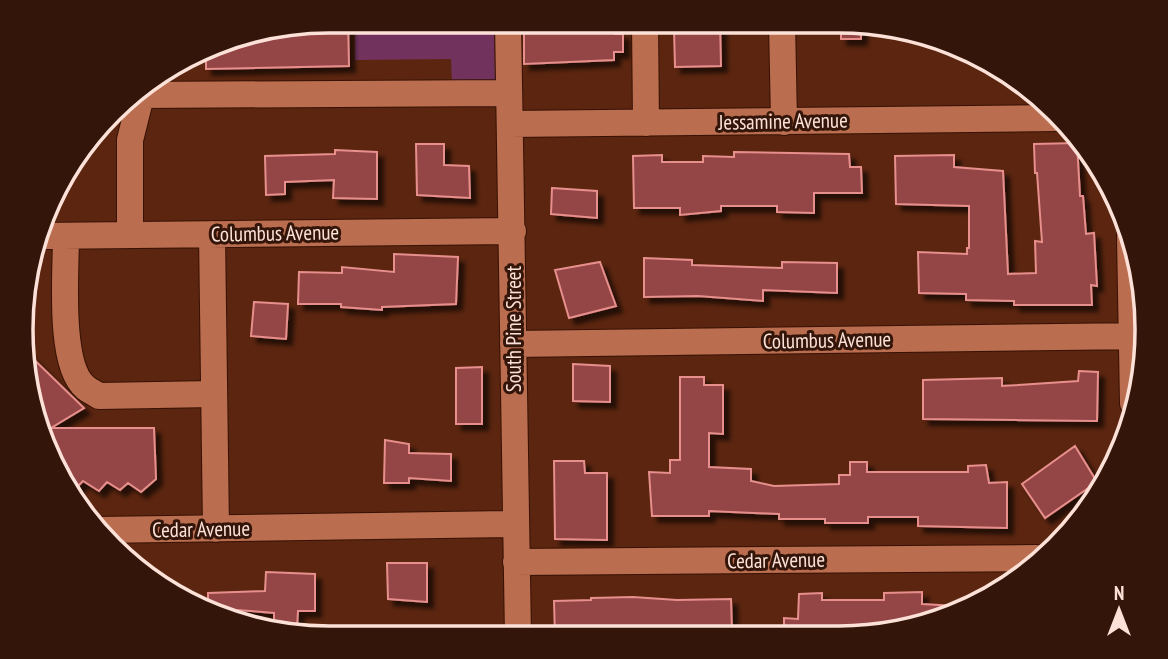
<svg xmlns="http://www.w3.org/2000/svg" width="1168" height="659" viewBox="0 0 1168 659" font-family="'PT Sans Narrow',sans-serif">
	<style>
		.green { fill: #71335d }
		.building { fill: #944445; stroke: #e78f8c; stroke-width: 2; filter: url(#shadow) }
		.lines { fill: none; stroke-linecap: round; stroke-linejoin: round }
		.minor-casing { stroke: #371204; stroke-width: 28 }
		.minor { stroke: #ba6d4f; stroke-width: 26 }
		.labels { text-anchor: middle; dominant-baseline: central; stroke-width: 6; stroke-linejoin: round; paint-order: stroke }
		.street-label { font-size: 21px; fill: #fbe1d7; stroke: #341509 }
		.rim { fill: none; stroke: #fbe1d7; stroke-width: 3.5 }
	</style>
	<defs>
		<filter id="shadow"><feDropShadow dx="6" dy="6" stdDeviation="2" flood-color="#0009"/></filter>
	</defs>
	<rect width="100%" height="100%" fill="#5b250f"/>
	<path class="green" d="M355,21h139l1,63h-43l-1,-25 -96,1z"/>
	<path class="building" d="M330,21h18l1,45 -143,3v-19l25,-13z
		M524,21l91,3v10h8v18h-9v8l-90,4z
		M683,21h37l1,45 -46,1 -1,-38h9z
		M841,22h20v17h-20z
		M1077,143l3,53h3l3,38 8,-1 3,53 -6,-1 1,20h-78v-4l-48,-1v-6l-47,-1 -1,-41 49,2v-6h2v-42l-73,-2 -1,-48 59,-1v12l49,4 5,103 28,-1 -1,-32 7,1 -5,-69h-2l-1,-29z
		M416,144h28v21l25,1 1,32 -53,-3z
		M335,150l42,2v47l-44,-1 1,-18 -49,2v12l-19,1 -1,-39 70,-2z
		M734,152l115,2 1,13h11l1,26h-48v20l-37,-1v-6h-56v5l-41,4v-7h-46l-1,-52 29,-1v7h41v-6l31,1z
		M552,188l45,3v27l-46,-4z
		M394,254l64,3 -2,47 -74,3v3l-41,-3v-3h-43l1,-32 43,1v-6l52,5z
		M644,258l48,2v5l90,3v-6l55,1v30l-74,-3v11l-65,-5 -54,1z
		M600,262l16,44 -47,12 -14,-48z
		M254,302l34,2 -2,35 -35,-3z
		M22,348l62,60 -33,20h103l2,51 -15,13 -13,-9 -8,7 -13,-8 -8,9 -16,-10 -9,9 -7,-7 -23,-36z
		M573,364l37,2v36l-37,-1z
		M482,367v57h-26v-56z
		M1079,371l19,1 -1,49 -174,-2v-39l79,-2v8l76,-5z
		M680,377h24v8h19v49l-14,-1v34l42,2v12l23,5 65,-2v-9h11v-13h17v10h101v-6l18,-1 3,18 18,-1v46l-89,-2v-9h-50v6h-43v-4h-46v-5l-70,-3v5h-57l-3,-44 21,1v-13h10z
		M385,440l24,4v9l42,1v27l-42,-3v5h-25z
		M1075,446l22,36 -52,36 -23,-34z
		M554,461h30l1,12h22v67l-52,-1z
		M387,563h40v39l-39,-3z
		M266,572l49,2v37h-17l-1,17 -23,-1v-14l-36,-3v6l-30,-10v-13l57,-2z
		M922,592v12l36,2 -73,27v-4l-63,2v5h-38v-18l14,1 1,-25 23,-1v7h62v-7z
		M633,597l44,3 54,-1 1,33h-55v4l-122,1 -1,-36 37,-1v-2z"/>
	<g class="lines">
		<defs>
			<path id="minor" d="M508,21l10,616
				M645,21l1,102
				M782,22l2,100
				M140,95l369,-2
				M510,124l547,-6
				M212,234l4,295
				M130,235v-95l14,-56
				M38,236l475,-5
				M66,236c0,34 -8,129 19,151 4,4 10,6 14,9l115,-2
				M1130,237l3,166
				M513,344l629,-8
				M96,530l420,-6
				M516,562l520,-4"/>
		</defs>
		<use href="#minor" class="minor-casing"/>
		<use href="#minor" class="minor"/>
	</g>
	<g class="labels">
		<g class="street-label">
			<text transform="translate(783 121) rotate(-1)">Jessamine Avenue</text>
			<text transform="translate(275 233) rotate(-1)">Columbus Avenue</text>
			<text transform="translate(513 329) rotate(-90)">South Pine Street</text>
			<text transform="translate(827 340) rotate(-1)">Columbus Avenue</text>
			<text transform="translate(201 529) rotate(-1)">Cedar Avenue</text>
			<text transform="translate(776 560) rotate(-1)">Cedar Avenue</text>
		</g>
	</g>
	<path d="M0 0H1168V659H0ZM329 33H839A296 296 0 0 1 1135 329V330A296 296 0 0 1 839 626H329A296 296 0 0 1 33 330V329A296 296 0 0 1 329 33Z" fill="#341509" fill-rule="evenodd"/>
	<path class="rim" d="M329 33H839A296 296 0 0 1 1135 329V330A296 296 0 0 1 839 626H329A296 296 0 0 1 33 330V329A296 296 0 0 1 329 33Z"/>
	<g transform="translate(1119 610)" stroke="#341509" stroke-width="5" paint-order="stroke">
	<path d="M0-5L12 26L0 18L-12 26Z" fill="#fbe1d7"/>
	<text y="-10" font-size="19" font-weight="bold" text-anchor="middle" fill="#fbe1d7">N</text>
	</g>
</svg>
